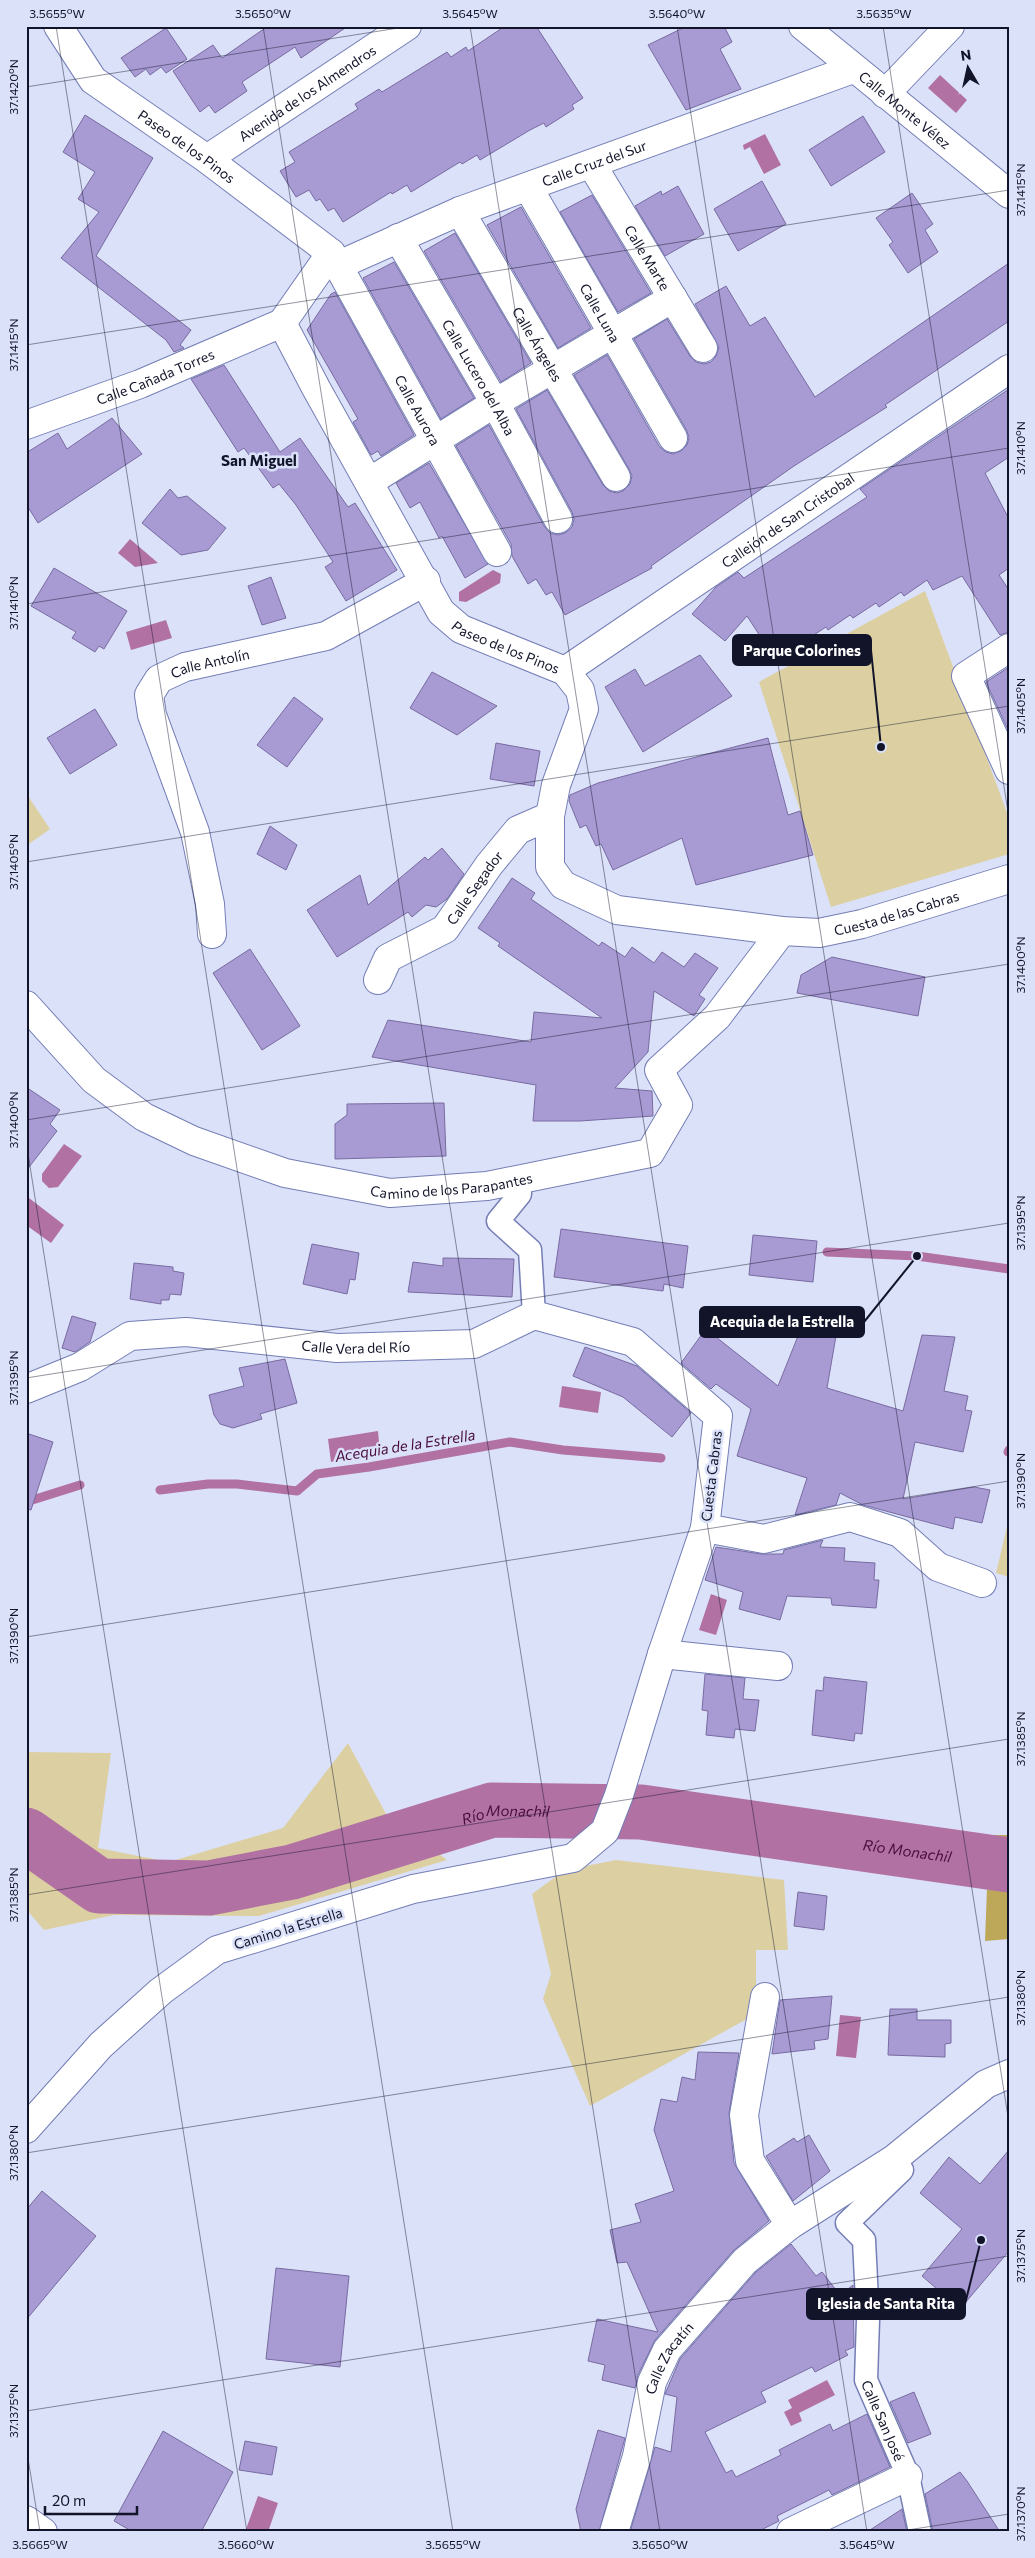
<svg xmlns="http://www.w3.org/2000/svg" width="1035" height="2558" viewBox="0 0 1035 2558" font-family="Commissioner,sans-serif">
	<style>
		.green { fill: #dcd0a2 }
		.forest { fill: #bca858 }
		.water { fill: #b171a3 }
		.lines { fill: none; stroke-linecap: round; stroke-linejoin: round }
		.stream { stroke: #b171a3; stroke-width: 9 }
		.river { stroke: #b171a3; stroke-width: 55 }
		.building { fill: #a89bd4; stroke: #786ba1 }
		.pedestrian-casing { stroke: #747eb5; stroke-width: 25 }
		.minor-casing { stroke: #747eb5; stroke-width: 30 }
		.tertiary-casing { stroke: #747eb5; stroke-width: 30 }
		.pedestrian { stroke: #fff; stroke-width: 22 }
		.minor { stroke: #fff; stroke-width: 28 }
		.tertiary { stroke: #fff; stroke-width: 28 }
		.ticks { fill: none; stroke: #12152a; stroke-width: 1; stroke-opacity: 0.45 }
		.labels { text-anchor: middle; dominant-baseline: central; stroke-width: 5; stroke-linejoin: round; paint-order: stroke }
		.street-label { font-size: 14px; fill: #12152a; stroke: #dbe1f9 }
		.neighbourhood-label { font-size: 15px; font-weight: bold; fill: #12152a; stroke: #dbe1f9 }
		.water-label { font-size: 15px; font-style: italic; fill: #480d3e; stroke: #dbe1f9 }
		.leader { fill: none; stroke: #12152a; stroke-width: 2 }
		.callout-dot { fill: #12152a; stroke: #dbe1f9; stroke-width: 2 }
		.callout { fill: #12152a; stroke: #12152a; stroke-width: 2 }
		.callout-label { font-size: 15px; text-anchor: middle; font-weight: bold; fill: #fff }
		.neatline { fill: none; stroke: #12152a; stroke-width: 2 }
		.ticks-label { font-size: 12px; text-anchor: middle; fill: #12152a }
	</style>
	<rect width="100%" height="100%" fill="#dbe1f9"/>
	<path class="green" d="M925,591l84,227v36l-178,53 -72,-225z
		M26,793l24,36 -24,17z
		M1009,1518v59l-13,-4z
		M348,1743l38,71 61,46 -188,56 -145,-1 -70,15 -18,-21v-157l85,1 -13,95 71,14 114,-34z
		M616,1860l168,20 4,70h-32v64l-166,92 -47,-107 8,-25 -19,-80 33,-24z"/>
	<path class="forest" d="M989,1835h20v104l-24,2z"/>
	<path class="water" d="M940,75l27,25 -11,13 -28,-25z
		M765,134l16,31 -17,9 -14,-27 -6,3 -1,-5z
		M130,539l28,24 -23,4 -17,-14z
		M493,570l8,4 -1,9 -34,19 -7,-1v-9z
		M166,620l6,18 -41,12 -5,-18z
		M64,1144l18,12 -24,31 -9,1 -7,-7v-7z
		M29,1198l35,27 -13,18 -25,-18v-23z
		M562,1386l39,6 -3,21 -39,-6z
		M378,1431l2,22 -49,9 -3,-23z
		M711,1594l16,6 -11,35 -17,-5z
		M840,2015l21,2 -5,41 -20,-2z
		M827,2380l8,15 -36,18 3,8 -11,5 -7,-14 8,-4 -4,-8z
		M258,2496l20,7 -10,29h-23z"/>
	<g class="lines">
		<path class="stream" d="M827,1252l90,4 92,13
			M1008,1452l1,-2
			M160,1490l48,-6h29l60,7 20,-17 52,-7 141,-25 53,8 98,8
			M26,1502l54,-17"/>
		<path class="river" id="s1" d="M26,1835l73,51 110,2 83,-16 200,-62 149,2 368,53"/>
	</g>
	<path class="building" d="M268,26h80l-47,32 -6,-11 -53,35 5,9 -32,22 -6,-8 -9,7 -27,-41 40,-26 9,13z
		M505,26h31l47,72 -11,7 2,4 -28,18 -2,-4 -14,7 -50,30 -3,-5 -15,9 -2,-2 -49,30 -4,-7 -15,9 -1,-2 -48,30 -9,-14 -6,3 -8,-12 -4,2 -7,-11 -13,7 -16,-26 15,-9 -6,-10 69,-43 -3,-5 24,-15 3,3 65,-40 4,5 15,-10 2,4z
		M687,26h37l8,16 -12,7 21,40 -55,21 -38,-65z
		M166,28l21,31 -21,14 -5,-6 -11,8 -4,-6 -11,8 -14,-19z
		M85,115l68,43 -57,98 95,74 -11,15 4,3 -10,4 -8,-12 -105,-82 38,-46 -21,-13 17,-27 -32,-20z
		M863,116l22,36 -54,34 -22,-36z
		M762,181l24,43 -48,27 -24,-42z
		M678,186l26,48 -39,22 -30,-50 26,-15 1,4z
		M912,193l21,31 -8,6 13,22 -30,21 -19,-28 4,-3 -17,-24z
		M592,195l59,98 -33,19 -58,-100z
		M521,207l70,121 -33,20 -71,-123z
		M455,233l76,130 -30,19 -77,-131z
		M394,262l80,136 -33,21 -78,-141z
		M1009,263v58l-124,84 2,2 -93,59 -143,100 1,2 -87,47 -13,-23 -6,3 -10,-16 -8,5 -16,-28 -1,-12 -55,-98 33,-21 55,101 6,7 8,2 7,-2 7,-6 2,-8 -2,-7 -56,-103 31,-19 56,95 6,6 8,2 6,-2 7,-7 2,-8 -3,-7 -55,-94 33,-20 52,91 7,6 7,2 8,-3 6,-6 2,-7 -2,-7 -53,-92 33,-20 23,37 6,6 8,2 7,-2 5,-6 3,-9 -24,-43 31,-18 24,40 15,-9 50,80z
		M335,292l79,143 -33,21 -3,-5 -7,4 -18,-33 5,-3 -51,-89 24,-36z
		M224,365l56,87 20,-14 48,69 7,-4 42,67 -51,31 -21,-34 8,-5 -37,-57 -17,-21 -6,4 -29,-40 -6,4 -47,-73z
		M1009,389v68l-24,16 24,46v49l-10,7 10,15v42l-9,3 -38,-59 -29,14 -6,-10 -23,16 -3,-4 -22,15 -3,-4 -23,15 -3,-3 -22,15 -2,-3 -23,15 -3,-4 -27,18 -26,-40 -22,25 -33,-27 24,-27 22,-15 6,6 123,-81 -7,-8z
		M112,418l30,36 -104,69 -12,-19v-51l32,-20 9,16z
		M429,463l59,101 -23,14 -23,-42 -3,2 -19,-36 -10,6 -14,-25z
		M170,489l8,9 9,-2 39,32 -18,22 -27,5 -39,-32z
		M54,568l73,43 -23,38 -5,-3 -4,6 -23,-14 4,-6 -45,-26z
		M271,577l15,41 -24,7 -14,-39z
		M700,655l32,41 -89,56 -38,-65 30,-18 10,17z
		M1009,667v65l-23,-50z
		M432,672l65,34 -40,29 -47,-27z
		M294,697l29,22 -36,48 -30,-22z
		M95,709l22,36 -47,29 -23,-36z
		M768,738l20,77 12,-4 13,44 -117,30 -14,-47 -69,32 -12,-26 -5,2 -10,-21 -6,3 -11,-27 1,-6 28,-12z
		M496,743l44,8 -6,35 -44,-7z
		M270,826l27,19 -11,25 -29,-16z
		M442,848l22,26 -17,25 -11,8 -10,-2 -14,12 -4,-5 -71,45 -30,-47 53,-35 8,30 57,-48 3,3z
		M512,878l23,15 -4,6 68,47 3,-4 23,15 7,-10 22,16 8,-11 22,15 11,-14 23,15 -19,27 6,4 -11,17 -40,-25 -6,61 -33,36 37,3 1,25 -73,5h-47l3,-36 -164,-28 16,-37 143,22 3,-30 68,6 -104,-72 2,-3 -22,-15z
		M250,949l50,77 -38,24 -49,-77z
		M832,957l93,20 -7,39 -121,-23 4,-18z
		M26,1087l34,23 -10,14 7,7 -31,40z
		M444,1103l2,53 -111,3v-35l12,-9v-11z
		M561,1229l127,17 -5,42 -19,-4 -1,7 -109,-14z
		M753,1235l64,6 -4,41 -64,-7z
		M312,1244l47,9 -4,27 -5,-1 -3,15 -44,-10z
		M443,1258l71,1 -2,38 -104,-5 5,-30 30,4z
		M134,1263l39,4v4l11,2 -3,22 -11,-1 -1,6h-8v4l-31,-5z
		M72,1316l24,7 -6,19 -15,10 -13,-4z
		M802,1326l35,4 -10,58 76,23 19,-76 33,2 -11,54 24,5 -3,14 7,1 -9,41 -48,-10 -12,57 71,-12 16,3 -8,33 -27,-6 -2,12 -90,-24 -23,-12 -4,12 -41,10 12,-37 -70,-22 14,-47 -35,-25 -5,5 -30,-26 24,-33 11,7 62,49z
		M585,1347l52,19 54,47 -19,24 -49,-40 -50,-21z
		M285,1359l12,44 -37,11 2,5 -29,9 -13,-4 -6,-9 -5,-20 35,-9 -5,-18z
		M26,1433l27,9 -22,68 -5,-1z
		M823,1540l-3,7 25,1 -1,13 31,2 -1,17h5l-3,28 -44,-3 -1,-7 -44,-2 -7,24 -41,-11 4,-17 -38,-12 11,-33 45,7h22l1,-4z
		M705,1674l40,4 -2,21 16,1 -4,31 -20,-2 -1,9 -28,-3 2,-24 -6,-1z
		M824,1677l43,5 -5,52 -7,-1 -1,8 -42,-6 4,-45 7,1z
		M798,1892l29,4 -3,34 -30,-4z
		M832,1996l-4,43 -14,2 1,8 -43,5 8,-54z
		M890,2009h27v11h34v23l-6,1v13l-57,-2z
		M698,2052l41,1 -10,60 5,50 35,58 -36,30 -78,89 -17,35 -3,13 -33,-8 3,-15 -17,-4 9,-42 61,13 -31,-70 -10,1 -7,-33 31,-8 -6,-18 39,-13 -20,-61 7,-31 16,3 5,-25 13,3z
		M809,2135l21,36 -37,30 -27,-45 28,-18 3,4z
		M1009,2150v101l-49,58 -38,-33 40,-47 -42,-36 29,-36 31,27z
		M42,2191l54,45 -70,84v-110z
		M791,2244l25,32 6,-4 18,23 13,-10 1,62 -9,4 3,4 -33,17 -3,-5 -51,25 5,10 -61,30 21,41 6,-3 4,7 45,-22 -2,-5 51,-26 3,7 34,-17 23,53 -58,28 -3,-5 -52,26 2,5 -22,11h-127l25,-85 16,5 6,-55 -12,-3 15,-35 76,-87z
		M276,2268l73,8 -9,91 -74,-8z
		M914,2392l17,42 -23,9 -18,-41z
		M598,2430l27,8 -26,94h-18l-5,-23z
		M163,2431l70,41 -32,60h-68l-19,-11z
		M245,2441l32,6 -5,28 -33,-5z
		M960,2472l7,9 33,51h-67l-8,-38z
		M902,2509l5,23h-40z"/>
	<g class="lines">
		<defs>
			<g id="pedestrian">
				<path d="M519,1179l1,15 -22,27 32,29 4,65"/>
				<path id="s2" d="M894,2159l8,11 -55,53 17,17 4,80 -2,60 42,96 12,56"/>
			</g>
			<g id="minor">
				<path id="s3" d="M58,26l35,54 114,79 124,94 166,299"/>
				<path d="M885,94l65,-68"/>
				<path id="s4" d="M207,159l200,-133"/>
				<path id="s5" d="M592,165l111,183"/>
				<path id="s6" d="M528,187l145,251"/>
				<path id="s7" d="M460,211l156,266"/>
				<path id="s8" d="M398,238l97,165 63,116"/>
				<path id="s9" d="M331,253l-49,70 34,65 125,224 20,17 104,42 15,19 4,19 -28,76 -6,31v51l13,18 54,25 165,21 37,2 43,-9 147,-45"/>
				<path id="s10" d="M339,265l121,-54 393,-142"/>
				<path id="s11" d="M26,425l114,-41 142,-61"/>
				<path d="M369,482l126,-79 178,-105"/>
				<path d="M1009,648l-43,28 43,94"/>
				<path id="s12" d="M565,671l444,-302"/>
				<path id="s13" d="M212,934l-2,-30 -15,-72 -43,-117 -3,-20 10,-16 26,-12 141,-31 100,-55"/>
				<path id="s14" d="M378,980l10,-22 57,-29 44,-64 29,-35 32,-14"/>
				<path id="s15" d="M26,1005l68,75 50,37 50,24 91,32 105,20 97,-7 163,-33 28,-48 -19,-35 58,-53 65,-86"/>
				<path id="s16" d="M26,1389l54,-22 50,-31 56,-4 151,16 137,-4 60,-29 99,27 85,74 -13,112 -43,126 -43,141 -14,36 -32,27 -160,31 -196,61 -56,41 -60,54 -75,84"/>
				<path d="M705,1528l59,11 86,-22 50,16 38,34 44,16"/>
				<path d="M662,1654l116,12"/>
				<path d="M765,1997l-21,118 6,46 40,64"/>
				<path id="s17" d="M614,2532l23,-76 15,-74 15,-32 78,-89 45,-36 104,-66 92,-75 23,-10"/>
				<path d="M791,2532l117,-56"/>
			</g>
			<g id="tertiary">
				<path id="s18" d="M803,26l206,168"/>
				<path d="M26,2520l17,12"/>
			</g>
		</defs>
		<use href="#pedestrian" class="pedestrian-casing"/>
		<use href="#minor" class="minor-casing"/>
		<use href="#tertiary" class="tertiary-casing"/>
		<use href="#pedestrian" class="pedestrian"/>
		<use href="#minor" class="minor"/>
		<use href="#tertiary" class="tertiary"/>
	</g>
	<path class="ticks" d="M56,26l397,2506M263,26l397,2506M470,26l397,2506M677,26l332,2097M883,26l126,792M26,87l385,-61M26,345l983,-155M26,604l983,-156M26,862l983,-156M26,1120l983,-156M26,1141l221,1391M26,1378l983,-155M26,1637l983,-156M26,1895l983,-156M26,2153l983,-156M26,2411l983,-155M26,2446l14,86M895,2532l114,-18"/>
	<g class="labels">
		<g class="street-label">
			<text stroke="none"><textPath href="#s4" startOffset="120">Avenida de los Almendros</textPath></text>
			<text stroke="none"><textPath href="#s18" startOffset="132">Calle Monte Vélez</textPath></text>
			<text stroke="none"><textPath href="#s3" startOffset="179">Paseo de los Pinos</textPath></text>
			<text stroke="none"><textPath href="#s10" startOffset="275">Calle Cruz del Sur</textPath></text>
			<text stroke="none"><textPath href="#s5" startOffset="108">Calle Marte</textPath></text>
			<text stroke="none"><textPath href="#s6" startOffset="145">Calle Luna</textPath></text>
			<text stroke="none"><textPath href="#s7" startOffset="154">Calle Ángeles</textPath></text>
			<text stroke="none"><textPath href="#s11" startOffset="138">Calle Cañada Torres</textPath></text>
			<text stroke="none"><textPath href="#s8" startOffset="161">Calle Lucero del Alba</textPath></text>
			<text stroke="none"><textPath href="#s3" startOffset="538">Calle Aurora</textPath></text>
			<text stroke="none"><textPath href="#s12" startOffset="269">Callejón de San Cristobal</textPath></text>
			<text stroke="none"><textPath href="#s9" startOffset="490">Paseo de los Pinos</textPath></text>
			<text stroke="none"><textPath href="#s13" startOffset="321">Calle Antolín</textPath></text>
			<text stroke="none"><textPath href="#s14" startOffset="139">Calle Segador</textPath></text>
			<text stroke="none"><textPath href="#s9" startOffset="1126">Cuesta de las Cabras</textPath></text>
			<text stroke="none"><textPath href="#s15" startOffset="484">Camino de los Parapantes</textPath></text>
			<text stroke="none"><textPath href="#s16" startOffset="344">Calle Vera del Río</textPath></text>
			<text transform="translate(711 1476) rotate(-83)">Cuesta Cabras</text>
			<text transform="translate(288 1928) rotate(-17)">Camino la Estrella</text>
			<text stroke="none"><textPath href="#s17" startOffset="184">Calle Zacatín</textPath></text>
			<text stroke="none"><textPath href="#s2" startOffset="298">Calle San José</textPath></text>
		</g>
		<g class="neighbourhood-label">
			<text x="259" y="460">San Miguel</text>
		</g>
		<g class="water-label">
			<text transform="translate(405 1445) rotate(-9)">Acequia de la Estrella</text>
			<text stroke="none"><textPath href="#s1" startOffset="506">Río Monachil</textPath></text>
			<text stroke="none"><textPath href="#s1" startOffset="911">Río Monachil</textPath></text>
		</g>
	</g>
	<path class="leader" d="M881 747L871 650M917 1256L864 1322M981 2240L965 2304"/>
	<g class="callout-dot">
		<circle cx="881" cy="747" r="5"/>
		<circle cx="917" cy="1256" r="5"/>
		<circle cx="981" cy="2240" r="5"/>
	</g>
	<g class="callout">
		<rect x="733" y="635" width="138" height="30" rx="5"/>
		<rect x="700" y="1307" width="164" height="30" rx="5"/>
		<rect x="807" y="2289" width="158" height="30" rx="5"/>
	</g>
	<g class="callout-label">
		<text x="802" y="656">Parque Colorines</text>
		<text x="782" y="1327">Acequia de la Estrella</text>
		<text x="886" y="2309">Iglesia de Santa Rita</text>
	</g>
	<rect width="1035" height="2558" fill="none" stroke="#dbe1f9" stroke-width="55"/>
	<g transform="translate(968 68) rotate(351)" stroke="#dbe1f9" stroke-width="4" paint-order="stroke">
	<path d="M0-4L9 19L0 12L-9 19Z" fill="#12152a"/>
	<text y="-8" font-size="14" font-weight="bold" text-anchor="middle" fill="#12152a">N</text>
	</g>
	<path d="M45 2506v8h92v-8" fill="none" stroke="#12152a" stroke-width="2.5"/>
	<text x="52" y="2506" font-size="15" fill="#12152a" stroke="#dbe1f9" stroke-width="4" paint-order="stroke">20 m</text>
	<rect x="28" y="28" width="980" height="2502" class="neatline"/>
	<g class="ticks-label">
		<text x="57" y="18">3.5655°W</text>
		<text x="263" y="18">3.5650°W</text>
		<text x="470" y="18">3.5645°W</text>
		<text x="677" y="18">3.5640°W</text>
		<text x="884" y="18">3.5635°W</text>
		<text transform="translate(14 87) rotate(-90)" y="4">37.1420°N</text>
		<text transform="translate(1021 190) rotate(-90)" y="4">37.1415°N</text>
		<text transform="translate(14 345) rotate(-90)" y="4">37.1415°N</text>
		<text transform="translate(1021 448) rotate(-90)" y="4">37.1410°N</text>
		<text transform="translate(14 603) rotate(-90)" y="4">37.1410°N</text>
		<text transform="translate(1021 706) rotate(-90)" y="4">37.1405°N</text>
		<text transform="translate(14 862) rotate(-90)" y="4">37.1405°N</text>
		<text transform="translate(1021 965) rotate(-90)" y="4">37.1400°N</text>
		<text transform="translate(14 1120) rotate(-90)" y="4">37.1400°N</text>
		<text transform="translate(1021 1223) rotate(-90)" y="4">37.1395°N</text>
		<text transform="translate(14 1378) rotate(-90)" y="4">37.1395°N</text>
		<text transform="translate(1021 1481) rotate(-90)" y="4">37.1390°N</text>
		<text transform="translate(14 1636) rotate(-90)" y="4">37.1390°N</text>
		<text transform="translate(1021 1739) rotate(-90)" y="4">37.1385°N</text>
		<text transform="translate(14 1895) rotate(-90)" y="4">37.1385°N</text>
		<text transform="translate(1021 1998) rotate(-90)" y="4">37.1380°N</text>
		<text transform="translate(14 2153) rotate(-90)" y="4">37.1380°N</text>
		<text transform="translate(1021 2256) rotate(-90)" y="4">37.1375°N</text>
		<text transform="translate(14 2411) rotate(-90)" y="4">37.1375°N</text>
		<text transform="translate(1021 2514) rotate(-90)" y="4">37.1370°N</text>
		<text x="40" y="2549">3.5665°W</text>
		<text x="246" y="2549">3.5660°W</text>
		<text x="453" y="2549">3.5655°W</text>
		<text x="660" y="2549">3.5650°W</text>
		<text x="867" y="2549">3.5645°W</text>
	</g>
</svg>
